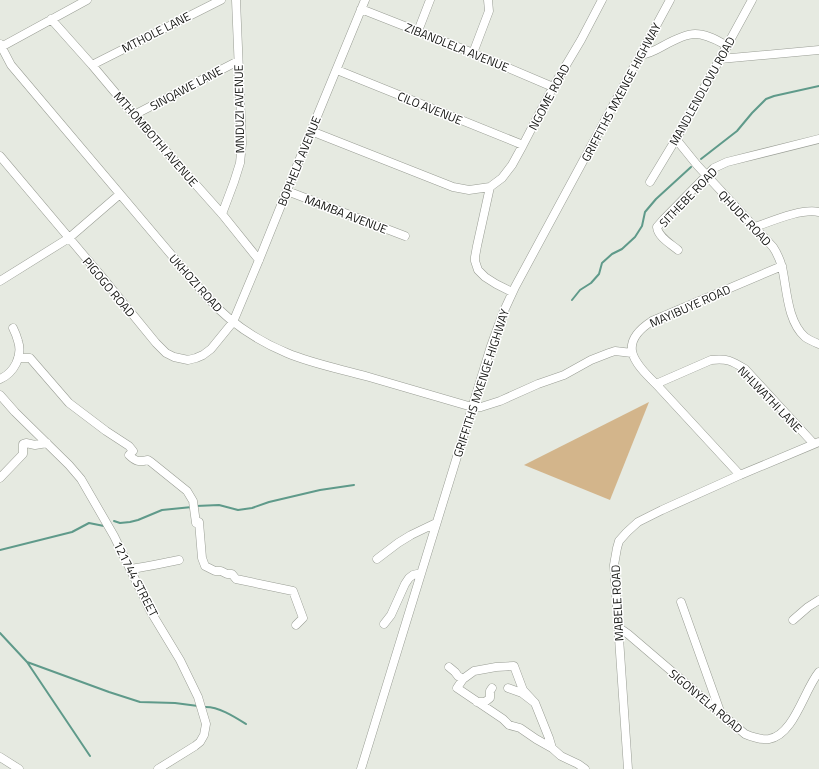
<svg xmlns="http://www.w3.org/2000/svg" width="819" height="769" viewBox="0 0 819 769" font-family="'Titillium Web',sans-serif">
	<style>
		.green { fill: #d3b58b }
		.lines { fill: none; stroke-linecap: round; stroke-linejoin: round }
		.stream { stroke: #5f9a8a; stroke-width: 2 }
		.minor-casing { stroke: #999d94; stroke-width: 9 }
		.minor { stroke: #fff; stroke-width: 8 }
		.labels { text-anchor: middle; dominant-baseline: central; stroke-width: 3; stroke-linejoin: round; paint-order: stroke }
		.street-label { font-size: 12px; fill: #131411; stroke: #fff }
	</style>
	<rect width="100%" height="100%" fill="#e6eae1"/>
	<path class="green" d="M649,402l-39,98 -86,-35z"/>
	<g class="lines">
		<path class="stream" d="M701,159l36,-28 15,-18 14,-14 8,-3 45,-10
			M572,300l8,-10 11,-7 8,-9 3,-11 10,-9 10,-5 13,-12 7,-11 3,-14 11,-13 35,-32
			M196,506l23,-1 19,5 14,-2 17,-6 51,-12 34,-5
			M114,521l6,2 10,-1 8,-2 24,-10 30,-3
			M0,550l72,-18 17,-9 15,3
			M0,633l27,29 63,94
			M27,662l82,30 31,10 35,1 23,3
			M204,707c14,-1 31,10 42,17"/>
		<defs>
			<path id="minor" d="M361,9l112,44 80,34
				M51,19l41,46 42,50 88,99 37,46
				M418,31l12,-31
				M0,44l11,21 196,232c22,25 49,43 80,56 26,11 54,16 82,24 34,10 68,20 103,30h9l19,-6 38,-17 26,-9 27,-15 18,-7 6,-2 17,2
				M1,47l86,-47
				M473,53l16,-42 -1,-11
				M640,55c9,-1 16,-5 23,-9 9,-5 23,-12 32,-12 12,0 23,7 33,12
				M720,59l99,-9
				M92,65l129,-65
				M337,70l186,75
				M134,115l104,-54
				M311,131l142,56 16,3 21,-3 12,-9 10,-13 11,-20 30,-58 28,-47 21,-40
				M676,139l21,26 76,82c4,6 7,13 9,20 5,22 5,54 23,70 4,3 9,5 14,7
				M0,156l102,121 54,66 10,10 8,4 14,3 8,-2 7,-3 8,-6 22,-27 26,-62 52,-129 54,-131
				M650,182l26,-43 76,-139
				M490,187l-13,59 -2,11v4l3,9 7,7 11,7 16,8
				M287,191l118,45
				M222,214l12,-32 6,-19 2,-20 -6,-143
				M755,227c17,-6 47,-19 64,-15
				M678,250c-7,-6 -20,-13 -21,-23l7,-8 50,-51 13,-6 92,-23
				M0,281l69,-43 51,-44
				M18,358h12l39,45 37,28 23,15 4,5 -4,4c7,7 10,7 19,5l3,2 36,29 6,10 3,22 3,-1 3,36 3,8 10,5h6l6,3h5l4,5 57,12 10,27 -7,7
				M0,379c14,-6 23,-23 18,-38 -1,-4 -3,-9 -5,-13
				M656,384l55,-24c16,-2 21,1 34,9l69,75
				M0,395l15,17 54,53 12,14 33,57 37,76 29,48 18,37 8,27 -2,11 -4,7 -5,4 -37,23
				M740,475l-84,-91c-24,-23 -38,-41 -4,-63l130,-55
				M0,478l23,-24v-10l3,-1 9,2 12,-2
				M377,559l21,-16 13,-8 25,-12
				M130,569c17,-2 33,-6 49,-9
				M681,602l40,112
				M793,620l15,-13 11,-7
				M384,624l7,-9 14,-31 4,-6 4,-3 8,-2
				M618,627l10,7 117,100c7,3 15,6 24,5 25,-4 35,-49 50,-67
				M449,667l6,5 3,4 5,3 -6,9 46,31 6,6 11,3 16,11 16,9 9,8 17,8 7,5
				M463,679l11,-8 22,-4 18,-1 9,24 12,13 -13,-10 -14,-5
				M477,702h8l5,-4v-7l2,-3
				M535,703l14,35 3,10
				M0,757l19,12
				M361,769l130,-423 12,-33 12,-26 155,-287
				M628,769l-14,-204 3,-17 2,-7 8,-9 11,-10 24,-12 78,-35 79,-33"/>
		</defs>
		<use href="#minor" class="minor-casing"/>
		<use href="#minor" class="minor"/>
	</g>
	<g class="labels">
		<g class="street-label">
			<text transform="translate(156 32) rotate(-27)">MTHOLE LANE</text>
			<text transform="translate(457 47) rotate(22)">ZIBANDLELA AVENUE</text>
			<text transform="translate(186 88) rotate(-28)">SINQAWE LANE</text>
			<text transform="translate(702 91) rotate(-61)">MANDLENDLOVU ROAD</text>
			<text transform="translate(621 92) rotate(-62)">GRIFFITHS MXENGE HIGHWAY</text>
			<text transform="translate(549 97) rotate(-62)">NGOME ROAD</text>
			<text transform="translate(430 108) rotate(22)">CILO AVENUE</text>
			<text transform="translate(239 109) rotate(-91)">MNDUZI AVENUE</text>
			<text transform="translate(156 139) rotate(49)">MTHOMBOTHI AVENUE</text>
			<text transform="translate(299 161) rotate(-68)">BOPHELA AVENUE</text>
			<text transform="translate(688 197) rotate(-46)">SITHEBE ROAD</text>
			<text transform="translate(346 214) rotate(21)">MAMBA AVENUE</text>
			<text transform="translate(745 218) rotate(47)">QHUDE ROAD</text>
			<text transform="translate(196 283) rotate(48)">UKHOZI ROAD</text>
			<text transform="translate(109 287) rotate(50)">PIGOGO ROAD</text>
			<text transform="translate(690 306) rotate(-24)">MAYIBUYE ROAD</text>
			<text transform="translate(481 383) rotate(-72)">GRIFFITHS MXENGE HIGHWAY</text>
			<text transform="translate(770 399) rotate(46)">NHLWATHI LANE</text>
			<text transform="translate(136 579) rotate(63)">121744 STREET</text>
			<text transform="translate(617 603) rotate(-93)">MABELE ROAD</text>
			<text transform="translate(706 701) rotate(40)">SIGONYELA ROAD</text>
		</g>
	</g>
</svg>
